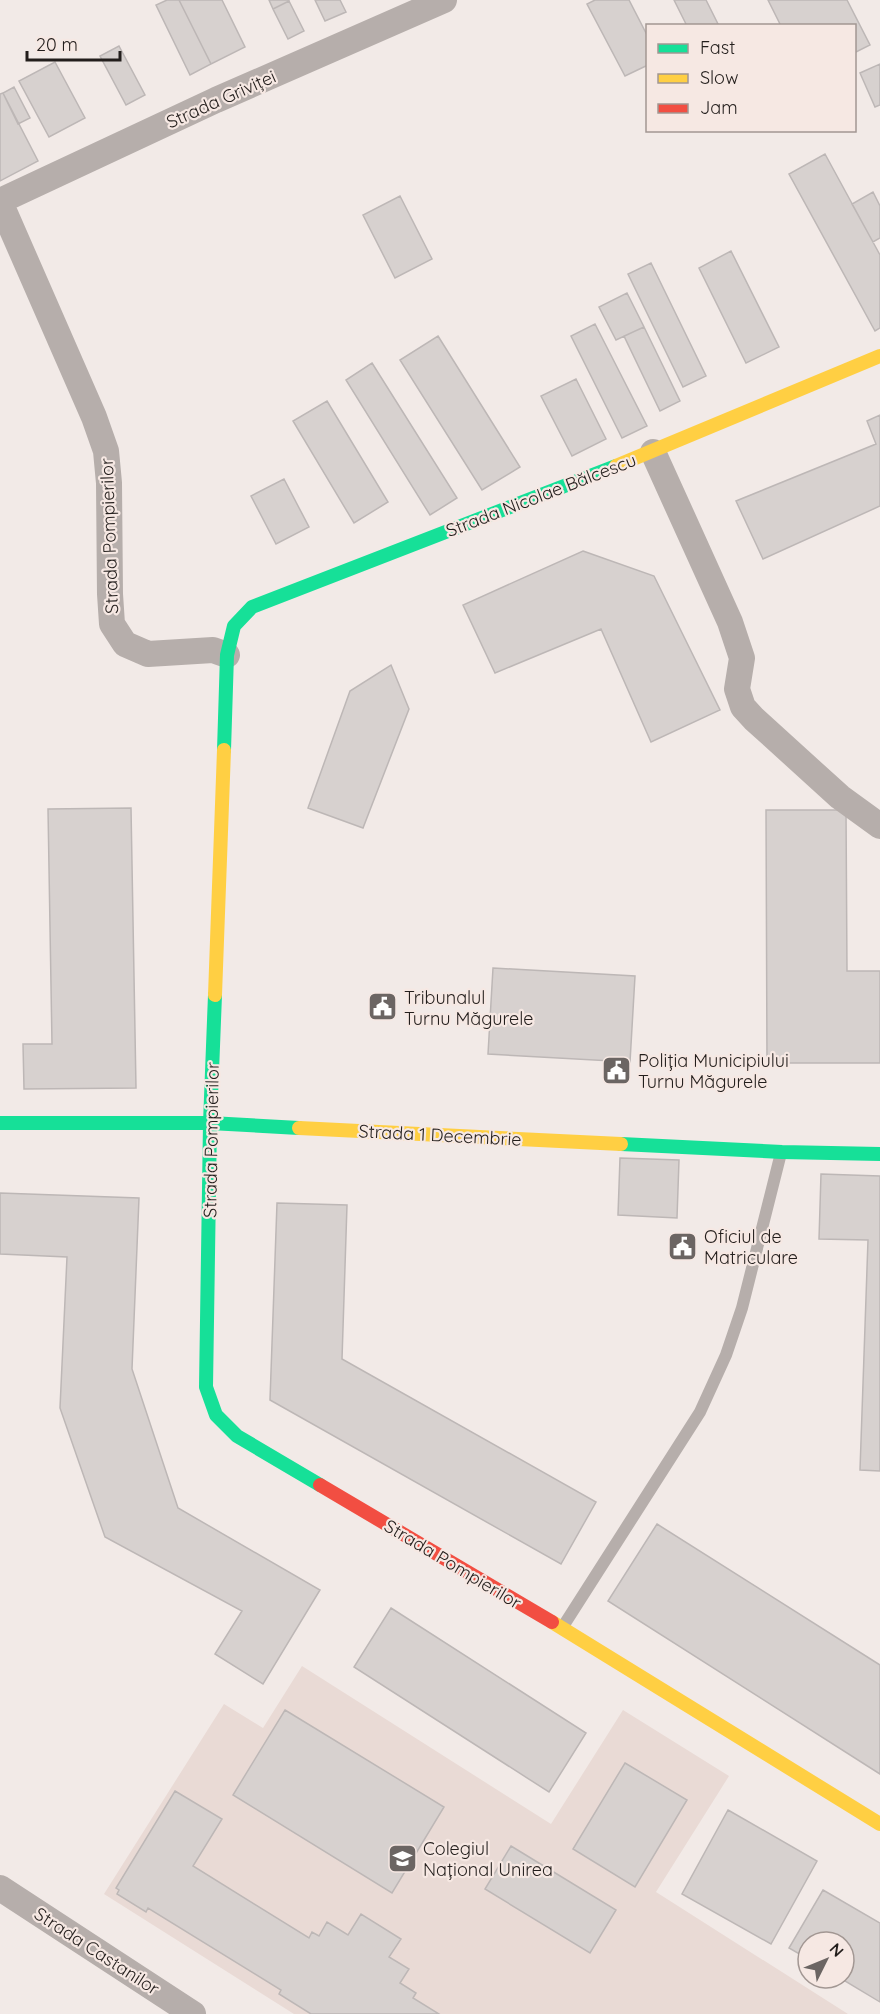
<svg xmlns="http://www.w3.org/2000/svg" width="880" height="2014" viewBox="0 0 880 2014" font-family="Quicksand,sans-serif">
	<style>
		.built { fill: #e9dad5 }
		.building { fill: #d7d1cf; stroke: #bdb7b6; stroke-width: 1.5 }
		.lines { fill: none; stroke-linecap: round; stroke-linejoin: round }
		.lane { stroke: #b6aeab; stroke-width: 12 }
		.street { stroke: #b6aeab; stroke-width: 26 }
		.fast { stroke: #16e098; stroke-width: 14 }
		.slow { stroke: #ffcf43; stroke-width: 14 }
		.jam { stroke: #f24e42; stroke-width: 14 }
		.labels { text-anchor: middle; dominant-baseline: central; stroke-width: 4.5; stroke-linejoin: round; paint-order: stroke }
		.street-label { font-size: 18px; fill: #231e1c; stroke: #f6e8e3 }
		.poi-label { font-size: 18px; fill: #231e1c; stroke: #f6e8e3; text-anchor: start }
	</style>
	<rect width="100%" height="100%" fill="#f2eae7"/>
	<path class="built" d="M302,1666l249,158 72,-114 106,66 -73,116 192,122h-554l-190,-120 120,-190 39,24z"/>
	<path class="building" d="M167,0h12l32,64 -21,11 -34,-70z
		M179,0h43l23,47 -34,17z
		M269,0h20v1l-16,8z
		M315,0h25l6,12 -21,9z
		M595,0h34l19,37v28l-23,11 -38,-72z
		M674,0h32l13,26h-32z
		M768,0h79l23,45 -16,8v-27h-73z
		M289,1l15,30 -16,8 -15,-30z
		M119,46l26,49 -19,10 -26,-49z
		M55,62l30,56 -36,19 -30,-56z
		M880,64v41l-5,2 -15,-34z
		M14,87l16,31 -12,6 -15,-31z
		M3,93l35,68 -38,20v-87z
		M825,154l55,101v73l-5,3 -86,-157z
		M873,192l7,14v32l-7,4 -21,-38z
		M400,196l32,63 -37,19 -32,-63z
		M731,251l48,96 -33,16 -47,-95z
		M651,263l55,113 -23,11 -55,-113z
		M627,293l17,34 -28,13 -17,-33z
		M595,324l52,102 -25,12 -51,-102z
		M644,327l36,74 -20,10 -36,-75z
		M438,336l82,131 -38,23 -82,-130z
		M372,363l85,135 -27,17 -84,-135z
		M576,379l30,60 -34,17 -31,-60z
		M327,401l61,101 -34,21 -61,-102z
		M880,415v91l-117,53 -27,-58 140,-57 -9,-23z
		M284,479l25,48 -33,17 -25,-48z
		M583,551l71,25 66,134 -69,32 -50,-113 -106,44 -32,-68z
		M391,665l18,44 -46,119 -55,-20 42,-117z
		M131,808l5,280 -112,1 -1,-45h29l-4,-235z
		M766,810h80l1,161h33v92h-113z
		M493,968l142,8 -5,86 -142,-8z
		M620,1158l59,2 -2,58 -59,-3z
		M821,1174l59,2v295l-20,-1 8,-230 -49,-1z
		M0,1193l139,5 -7,171 46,139 142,82 -57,94 -48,-30 27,-43 -137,-74 -45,-129 7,-151 -67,-3z
		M277,1203l70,2 -5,154 254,143 -35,62 -291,-164z
		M657,1524l223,141v109l-272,-173z
		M391,1608l195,125 -37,59 -195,-125z
		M285,1710l159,97 -52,86 -159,-98z
		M625,1763l62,37 -52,87 -62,-38z
		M175,1791l47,28 -29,47 116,72 3,-6 7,4 8,-14 21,13 13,-21 40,25 -12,18 20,12 -9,14 16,10 -3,5 26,16h-128l-32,-20 2,-4 -133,-82 -2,4 -29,-18 2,-4 -3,-2z
		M728,1810l89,51 -46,83 -89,-50z
		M511,1846l105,64 -26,43 -105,-64z
		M823,1890l57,33v79l-40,-24h4v-36h-36v17l-19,-11z"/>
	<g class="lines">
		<path class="lane" d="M562,1628l138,-216 26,-57 16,-47 39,-155"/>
		<path class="street" d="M0,201l216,-101 228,-100
			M0,202l94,215 12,34 3,32 1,111 2,30 13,20 23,10 65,-4 14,5
			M653,452l77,170 12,36 -5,31 6,18 11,12 86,78 40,29
			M0,1888l193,126"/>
		<path class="fast" d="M224,750l3,-95 7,-29 18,-19 364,-141
			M215,995l-5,128 -4,264 10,28 21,21 83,49
			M0,1123h210l89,5
			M621,1144l161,8 98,2"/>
		<path class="slow" d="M616,466l264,-110
			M215,995l9,-245
			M299,1128l322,16
			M552,1622l328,202"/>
		<path class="jam" d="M320,1485l232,137"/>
	</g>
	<defs>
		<symbol id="civic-square" viewBox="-11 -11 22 22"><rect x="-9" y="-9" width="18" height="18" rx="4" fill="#6b6563" stroke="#f6e8e3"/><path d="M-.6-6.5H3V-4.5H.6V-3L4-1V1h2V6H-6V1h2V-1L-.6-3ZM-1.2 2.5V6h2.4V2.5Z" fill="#fff"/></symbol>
		<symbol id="university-square" viewBox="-11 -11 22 22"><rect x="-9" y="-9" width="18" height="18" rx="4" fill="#6b6563" stroke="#f6e8e3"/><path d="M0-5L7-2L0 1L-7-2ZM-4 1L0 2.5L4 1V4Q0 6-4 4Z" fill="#fff"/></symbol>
	</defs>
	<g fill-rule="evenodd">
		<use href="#civic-square" x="366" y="990" width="33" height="33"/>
		<use href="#civic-square" x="600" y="1054" width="33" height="33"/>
		<use href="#civic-square" x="666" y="1230" width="33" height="33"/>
		<use href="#university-square" x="386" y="1842" width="33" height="33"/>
	</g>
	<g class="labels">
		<g class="street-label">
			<text transform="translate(221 99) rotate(-24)">Strada Griviței</text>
			<text transform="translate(541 495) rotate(-21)">Strada Nicolae Bălcescu</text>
			<text transform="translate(109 536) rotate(-92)">Strada Pompierilor</text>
			<text transform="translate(440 1135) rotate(3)">Strada 1 Decembrie</text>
			<text transform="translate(211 1140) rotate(-89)">Strada Pompierilor</text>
			<text transform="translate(453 1564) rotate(31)">Strada Pompierilor</text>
			<text transform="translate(97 1951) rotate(33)">Strada Castanilor</text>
		</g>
		<g class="poi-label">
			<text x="404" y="997">Tribunalul<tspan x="404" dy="21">Turnu Măgurele</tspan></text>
			<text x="638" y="1060">Poliția Municipiului<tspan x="638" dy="21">Turnu Măgurele</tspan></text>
			<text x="704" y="1236">Oficiul de<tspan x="704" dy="21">Matriculare</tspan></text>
			<text x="423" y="1848">Colegiul<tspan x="423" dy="21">Național Unirea</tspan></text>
		</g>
	</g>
	<rect x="646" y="24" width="210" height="108" fill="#f6e8e3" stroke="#a29793" stroke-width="1.5"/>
	<rect x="658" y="44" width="30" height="9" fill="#16e098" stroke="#a29793" stroke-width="1.5"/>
	<text x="700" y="54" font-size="18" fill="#231e1c">Fast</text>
	<rect x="658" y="74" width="30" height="9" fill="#ffcf43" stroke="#a29793" stroke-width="1.5"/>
	<text x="700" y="84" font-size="18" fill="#231e1c">Slow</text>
	<rect x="658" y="104" width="30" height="9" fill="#f24e42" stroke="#a29793" stroke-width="1.5"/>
	<text x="700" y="114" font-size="18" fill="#231e1c">Jam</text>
	<g transform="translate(826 1960) rotate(47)"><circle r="28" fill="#f6e8e3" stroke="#a29793" stroke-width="1.5"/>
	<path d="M0-4.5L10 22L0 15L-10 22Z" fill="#6b6563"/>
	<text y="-9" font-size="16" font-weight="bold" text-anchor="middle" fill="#231e1c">N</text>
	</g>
	<path d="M27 51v9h93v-9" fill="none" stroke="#231e1c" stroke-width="3"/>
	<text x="36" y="51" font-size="18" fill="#231e1c" stroke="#f6e8e3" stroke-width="4.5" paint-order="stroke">20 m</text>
</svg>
